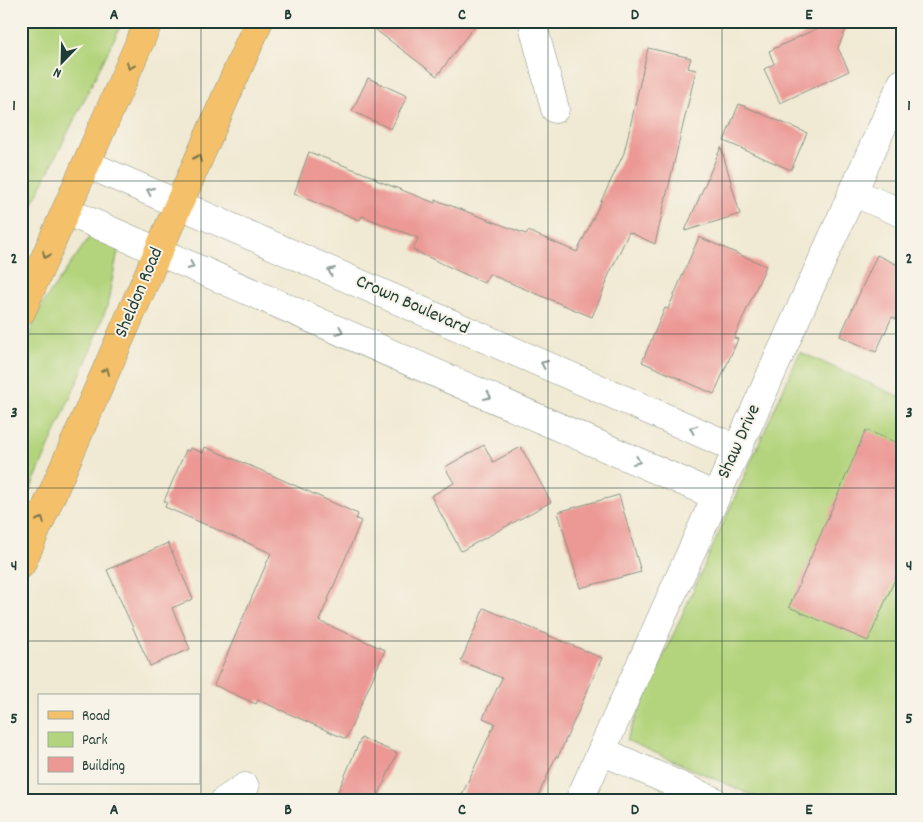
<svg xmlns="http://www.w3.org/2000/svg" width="923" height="822" viewBox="0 0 923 822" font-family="Dekko,sans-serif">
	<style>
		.green { fill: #b3d47c; stroke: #698858 }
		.building { fill: #ec9995 }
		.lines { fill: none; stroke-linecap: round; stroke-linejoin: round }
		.minor-casing { stroke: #889384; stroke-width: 29 }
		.major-casing { stroke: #889384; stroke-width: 29 }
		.minor { stroke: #fff; stroke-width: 28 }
		.major { stroke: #f4c16a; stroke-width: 28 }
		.oneway { stroke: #7f784c }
		.oneway2 { stroke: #8f9e9a }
		.grid { fill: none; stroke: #1f3d34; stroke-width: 1; stroke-opacity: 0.55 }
		.labels { text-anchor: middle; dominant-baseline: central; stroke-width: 4; stroke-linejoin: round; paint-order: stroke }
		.street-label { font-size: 19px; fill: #1f3d34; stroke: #f7f3e8 }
		.neatline { fill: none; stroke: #1f3d34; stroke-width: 2 }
		.grid-label { font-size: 16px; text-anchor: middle; font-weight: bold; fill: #1f3d34 }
	</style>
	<rect width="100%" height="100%" fill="#f7f3e8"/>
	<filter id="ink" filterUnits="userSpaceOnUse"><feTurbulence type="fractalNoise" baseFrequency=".02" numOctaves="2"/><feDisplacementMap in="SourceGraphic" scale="10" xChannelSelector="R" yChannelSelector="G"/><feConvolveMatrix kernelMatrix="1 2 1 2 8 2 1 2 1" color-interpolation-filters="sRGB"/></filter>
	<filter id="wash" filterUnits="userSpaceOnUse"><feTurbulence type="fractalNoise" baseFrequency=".0096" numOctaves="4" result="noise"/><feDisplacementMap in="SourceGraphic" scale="20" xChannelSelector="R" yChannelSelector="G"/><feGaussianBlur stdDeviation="1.12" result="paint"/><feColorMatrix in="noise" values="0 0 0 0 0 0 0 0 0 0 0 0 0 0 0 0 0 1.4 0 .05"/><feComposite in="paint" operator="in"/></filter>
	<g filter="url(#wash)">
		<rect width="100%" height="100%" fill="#f0e9d3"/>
		<path class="green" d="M21,21h102l-102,206z
			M91,235l30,1 -14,70 -16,44 -70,161v-158l22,-50z
			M800,352l102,46v403h-137l-139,-61z"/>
		<g id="blocks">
			<path class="building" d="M364,21h114l-41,55z
				M833,21h16l-11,27 11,23 -69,32 -16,-34 10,-5 -5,-13z
				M648,48l43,10 -3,10 8,2 -41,174 -26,-12 -23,49 1,1 -15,35 -103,-43 -5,9 -71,-33 5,-12 -56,-22 -2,4 -66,-26 15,-42 67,26v2l59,23 1,-3 90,34 2,-3 49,21 47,-99z
				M368,78l39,18 -16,33 -39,-18z
				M739,104l68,29 -16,37 -67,-29z
				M721,147l19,67 -55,17z
				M699,237l67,29 -32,72 4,1 -24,55 -72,-32 23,-54 3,1z
				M877,255l25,12v55l-10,-5 -16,35 -36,-16z
				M866,430l36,15v118l-34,78 -79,-34z
				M484,445l9,17 28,-15 30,55 -90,49 -30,-55 23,-13 -9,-16z
				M205,447l60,25 93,42 -2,5 5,2 -42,100 66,29 -39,89 -88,-39 -2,4 -42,-19 57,-132 -106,-46 2,-5 -3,-1 22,-51 3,1 1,-3 13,5z
				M619,495l22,77 -61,16 -22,-76z
				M168,543l25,56 -21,9 18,41 -40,17 -43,-96z
				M484,608l118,50 -44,99 -2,-1 -20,45h-77l36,-78 -12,-5 19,-40 -41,-17z
				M361,738l36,15 -21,48h-42z"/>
		</g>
	</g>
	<g filter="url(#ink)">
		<use href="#blocks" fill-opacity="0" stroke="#889384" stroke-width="1"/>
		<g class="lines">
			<defs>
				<path id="minor" d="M538,21l-4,8 21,80
					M87,164l650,285
					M852,192l50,21
					M66,211l650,285
					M602,751l112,50
					M224,801l21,-14
					M579,801l323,-718"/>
				<path id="major" d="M21,312l128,-291
					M21,565l238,-544"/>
			</defs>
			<use href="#minor" class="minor-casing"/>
			<use href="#major" class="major-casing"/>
			<use href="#minor" class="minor"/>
			<use href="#major" class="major"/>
		</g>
		<defs><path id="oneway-chevron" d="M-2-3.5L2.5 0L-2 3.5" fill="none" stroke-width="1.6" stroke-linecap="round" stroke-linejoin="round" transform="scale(1.25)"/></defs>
		<g class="oneway">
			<use href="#oneway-chevron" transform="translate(130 66) rotate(114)"/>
			<use href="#oneway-chevron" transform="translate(198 158) rotate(-66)"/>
			<use href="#oneway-chevron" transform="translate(46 255) rotate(114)"/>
			<use href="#oneway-chevron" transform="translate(106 371) rotate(-66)"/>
			<use href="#oneway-chevron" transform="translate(41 520) rotate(-66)"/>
		</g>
		<g class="oneway2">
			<use href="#oneway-chevron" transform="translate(150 191) rotate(-156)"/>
			<use href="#oneway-chevron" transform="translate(191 266) rotate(24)"/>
			<use href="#oneway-chevron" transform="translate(331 271) rotate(-156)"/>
			<use href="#oneway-chevron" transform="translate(340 331) rotate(24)"/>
			<use href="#oneway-chevron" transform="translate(544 364) rotate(-156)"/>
			<use href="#oneway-chevron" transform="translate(488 396) rotate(24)"/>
			<use href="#oneway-chevron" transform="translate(693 429) rotate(-156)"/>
			<use href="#oneway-chevron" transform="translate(637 461) rotate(24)"/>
		</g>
	</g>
	<path class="grid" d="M201,21v780M375,21v780M548,21v780M722,21v780M21,181h881M21,334h881M21,488h881M21,641h881"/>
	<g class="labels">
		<g class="street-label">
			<text transform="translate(140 293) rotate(-67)">Sheldon Road</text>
			<text transform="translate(412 306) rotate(24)">Crown Boulevard</text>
			<text transform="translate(740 442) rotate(-66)">Shaw Drive</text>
		</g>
	</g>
	<rect width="923" height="822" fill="none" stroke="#f7f3e8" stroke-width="55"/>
	<rect x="38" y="694" width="162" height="90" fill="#f7f3e8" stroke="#a1aaa0"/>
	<rect x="48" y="711" width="25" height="8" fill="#f4c16a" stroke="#a1aaa0"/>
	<text x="82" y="720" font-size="15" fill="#1f3d34">Road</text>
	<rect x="48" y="732" width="25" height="15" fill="#b3d47c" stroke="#a1aaa0"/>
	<text x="82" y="744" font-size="15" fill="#1f3d34">Park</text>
	<rect x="48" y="757" width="25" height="15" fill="#ec9995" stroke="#a1aaa0"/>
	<text x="82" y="770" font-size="15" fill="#1f3d34">Building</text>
	<g transform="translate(62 62) rotate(203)" stroke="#f7f3e8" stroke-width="4" paint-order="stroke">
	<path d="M0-4L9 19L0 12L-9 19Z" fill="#1f3d34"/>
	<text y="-8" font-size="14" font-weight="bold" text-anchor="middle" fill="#1f3d34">N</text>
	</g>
	<rect x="28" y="28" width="868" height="766" class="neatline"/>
	<g class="grid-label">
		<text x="114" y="19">A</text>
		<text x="288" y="19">B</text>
		<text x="462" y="19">C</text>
		<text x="635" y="19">D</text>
		<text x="809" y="19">E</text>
		<text x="14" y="110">1</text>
		<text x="909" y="110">1</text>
		<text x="14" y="263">2</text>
		<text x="909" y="263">2</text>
		<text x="14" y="417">3</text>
		<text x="909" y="417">3</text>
		<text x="14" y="570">4</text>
		<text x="909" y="570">4</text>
		<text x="14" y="723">5</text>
		<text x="909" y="723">5</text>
		<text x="114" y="814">A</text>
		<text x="288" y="814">B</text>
		<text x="462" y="814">C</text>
		<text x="635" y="814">D</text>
		<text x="809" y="814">E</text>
	</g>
</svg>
